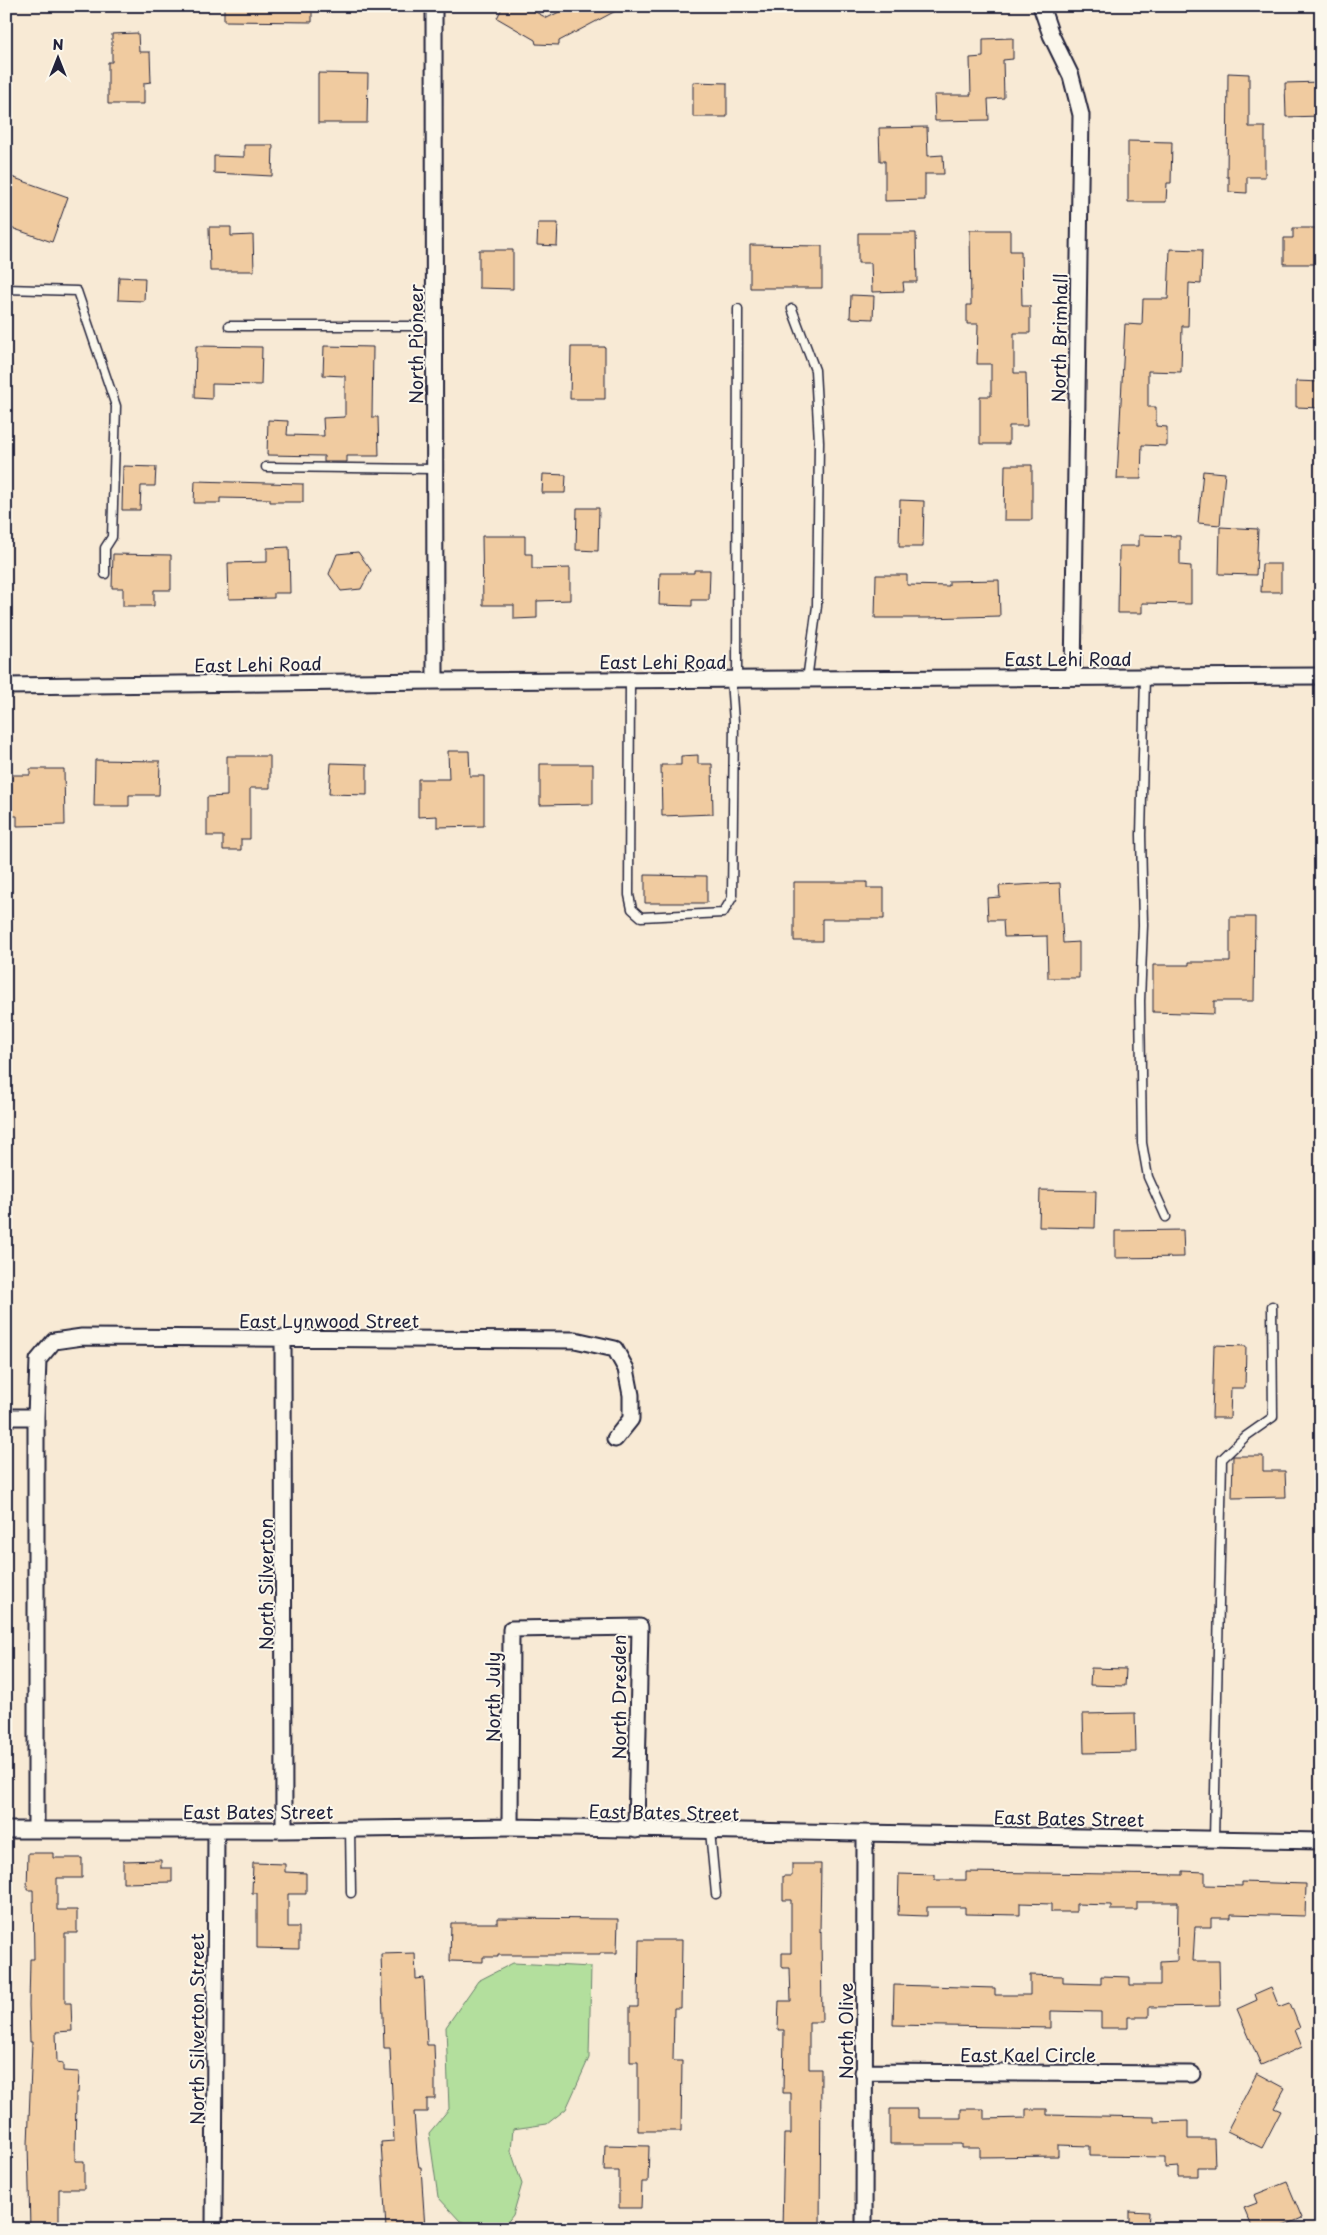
<svg xmlns="http://www.w3.org/2000/svg" width="1327" height="2235" viewBox="0 0 1327 2235" font-family="'Playpen Sans',sans-serif">
	<style>
		.green { fill: #b3df9d; stroke: #6a806c }
		.building { fill: #f0cba0; stroke: #22223b }
		.lines { fill: none; stroke-linecap: round; stroke-linejoin: round }
		.service-casing { stroke: #22223b; stroke-width: 11 }
		.minor-casing { stroke: #22223b; stroke-width: 19 }
		.service { stroke: #fbf7ec; stroke-width: 8 }
		.minor { stroke: #fbf7ec; stroke-width: 15 }
		.labels { text-anchor: middle; dominant-baseline: central; stroke-width: 4; stroke-linejoin: round; paint-order: stroke }
		.street-label { font-size: 18px; fill: #22223b; stroke: #fbf7ec }
	</style>
	<rect width="100%" height="100%" fill="#f8ead5"/>
	<filter id="ink" filterUnits="userSpaceOnUse"><feTurbulence type="fractalNoise" baseFrequency=".02" numOctaves="2"/><feDisplacementMap in="SourceGraphic" scale="10" xChannelSelector="R" yChannelSelector="G"/><feConvolveMatrix kernelMatrix="1 2 1 2 8 2 1 2 1" color-interpolation-filters="sRGB"/></filter>
	<g filter="url(#ink)">
		<path class="green" d="M513,1963l78,4 -2,91 -23,51 -19,15 -34,5 -2,22 11,33 -9,31 -11,14h-21l-21,-8 -22,-24 -9,-64 20,-24 -3,-82 32,-46z"/>
		<path class="building" d="M224,6h88v16l-88,-1z
			M503,6h21l23,12 24,-12h54l-66,35v4l-23,-1 -1,-4 -38,-22z
			M138,33l1,19h11l1,30 -7,1v21h-36v-42h4v-28z
			M1013,38v21l-10,1 1,38 -16,1 1,21 -54,1 -1,-26h37l-1,-37 13,-1v-18z
			M318,73l50,1 -1,49h-49z
			M1228,73l21,1v53h16v50h-18v16l-18,-1v-15h-2z
			M693,82l34,1v34h-34z
			M1321,82v34l-35,1 -1,-34z
			M927,127l1,29 15,-1 1,19h-19v26l-40,1v-40h-5l-1,-33z
			M1128,141l44,1 -1,41h-4l-1,19h-38z
			M244,145h29l-1,31 -58,-3v-17l30,1z
			M6,175l62,22 -16,45 -46,-16z
			M538,223h20l-1,23 -20,-1z
			M209,227h22v9l22,-1 1,36h-44z
			M1293,228h28v36h-37v-26h9z
			M970,230h40v21h11l1,55h8v27h-16v40h12l1,53h-18v18h-29v-48h11v-32h-14l1,-40h-11v-19h4z
			M858,233h58l1,49h-14l1,9 -32,1 -1,-29h-13z
			M750,245l72,1v42h-72z
			M1170,249l32,1 -1,34 -12,-1 -1,43h-6l-1,46 -33,-1v36h8v19l11,1v19l-25,-1 -1,34h-24l8,-155 17,1 1,-26h25z
			M479,250h34v39l-34,-1z
			M119,277l26,1 -1,23 -26,-1z
			M851,295l23,1 -1,23 -23,-1z
			M196,346l66,1 -1,38 -49,-1v15l-17,-1z
			M324,346l49,1 -1,70h6l1,39h-32v6h-23v-6l-57,-1 1,-35 20,1 -1,14 37,1 -1,-18 22,-1v-41l-22,-1z
			M571,347h34v52h-35z
			M1296,381l25,1v26l-25,-1z
			M1005,465h27v55h-28z
			M123,466l33,1 -1,19h-14l-1,24h-18z
			M1203,471l22,2 -5,52 -22,-2z
			M543,474l23,1 -1,18h-23z
			M195,481l108,3v18h-33v-3l-50,-1v5h-26z
			M900,500l24,1 -1,46h-24z
			M577,508h22l-1,43 -22,-1z
			M1220,527l38,2 -2,46 -37,-1z
			M1139,535l41,1v29l11,1v38l-49,-1v10h-24l1,-67h20z
			M482,536h43v18h7v15l38,-1v32l-33,1v17l-23,1v-14h-31z
			M289,547l1,46h-16v5l-45,1 -1,-36 39,-1v-14z
			M358,552l13,18 -10,19 -20,2 -12,-17 8,-20z
			M113,554l58,1v35h-17v16h-31v-18h-11z
			M1262,564h19v28h-20z
			M694,570h16l-1,30h-17v6l-33,-1 1,-32h34z
			M876,575h31v10l42,1v-5l50,-1 1,36 -72,2h-53z
			M448,751h21l1,25h14v50l-47,1v-11l-19,1v-38h31z
			M698,755v9h14l1,50 -51,2 -1,-51h20v-9z
			M227,756h43v32h-20v51h-9v11h-18v-14h-16v-39l20,-1z
			M95,760l65,1 -1,34h-30v11h-35z
			M331,763l36,1v31l-38,-1z
			M540,764h53v40l-53,1z
			M30,769h34l1,56 -48,1v-10h-10v-41h23z
			M645,875l62,1v27h-62z
			M794,882h73v6h17v31h-62v22h-28z
			M1060,883l3,60 16,-1v36h-31l-1,-42 -43,1 -1,-17h-15l-1,-22 13,-1 -1,-11z
			M1230,917h25l-1,84h-40v13l-61,-2v-47h36v-3h41z
			M1040,1190l56,1 -1,37 -56,-1z
			M1183,1230l1,27 -69,1v-27z
			M1214,1345l32,1 -1,42h-14l-1,30h-18z
			M1233,1456h30v15h22l1,26 -54,1z
			M1091,1668l35,1 -1,17 -35,-1z
			M1135,1713l1,39 -52,1 -1,-39z
			M28,1853h26v5h28v20h-25v32h20v23h-12v70h6l1,28 -16,1 1,30 6,1v8l16,1 -1,21h-2l-1,68h9v28h-25v40h-29l-2,-85 4,-102h-2l-1,-37 1,-46h4l-1,-69h-6z
			M161,1860v8h11v14l-49,1v-22z
			M253,1863l32,1v8l21,1v21h-18v33h11v22l-42,-1v-55h-5z
			M792,1864h29l-1,68 1,-1 1,91h-13v47h12l-1,160h-38l2,-95h7v-41h-8l1,-63h-6l1,-29h12l-1,-33h-8v-15h9v-53h-8v-24h9z
			M1183,1871l22,1v13l37,1v-4l64,2 -1,32 -74,-2v4h-20v9h-16l-2,34h26l1,45 -71,1v10h-21v11h-27v-16l-50,-1v17l-158,-3 1,-40 101,3v7h35v-20l33,1v7l38,1v-8l29,1v8h30v-23l17,-1 1,-59h-41v8h-26v-5l-35,-1v8h-25v-8l-31,-1v12l-55,-1v-7h-38v9l-29,-1 1,-41 36,1v5h31v-8l217,3z
			M498,1918l120,1 -1,34h-17v2h-102v2h-15v5l-33,-1 1,-38h47z
			M639,1940h43l-1,68h-7l-1,53h9l-1,70h-43v-69h-8v-55h8z
			M415,1953l1,26 8,-1 3,67h7l1,27v27h-8v13h-13l3,42 2,13h2l4,62h-39l-5,-87 13,-1 -4,-93h-6l-3,-94z
			M1271,1987l8,20 11,-4 10,25 -5,2 7,17 -41,18 -24,-56 20,-9 -2,-6z
			M1257,2073l28,15 -11,20 7,3 -19,37 -35,-17z
			M890,2109h28v9h43v-9h23v10l42,-1v-9h21v6l107,2v5l34,-1v18h26l1,28h-17v9h-20v-9l-13,1v-11l-75,-1v-10l-32,-1v11l-78,1v-9h-18v-4h-72z
			M605,2145l44,1 -1,36h-6l-1,26h-22v-37h-15z
			M1287,2182l15,36 -26,11h-23l-9,-21 13,-5 -3,-8z
			M1129,2211l20,1 -1,17h-19z"/>
		<g class="lines">
			<defs>
				<path id="service" d="M6,289l71,2 39,115 -4,131 -7,11v26
					M792,309l23,61 4,72 -2,164 -10,74
					M229,326h205
					M266,467l168,2
					M1145,677l-4,158 2,90 -3,76 2,142 6,34 18,40
					M737,679l1,-370
					M630,680l-1,215 3,14 9,8 82,-4 9,-15 2,-176 -3,-42
					M350,1829l1,64
					M710,1831l6,63
					M1214,1840l8,-381 24,-23 27,-19 -1,-111"/>
				<path id="minor" d="M434,6l1,675
					M1041,6l10,29 20,41 10,39 -8,562
					M6,686l429,-5 886,-5
					M283,1339l1,491
					M6,1417h30
					M510,1827l1,-198 129,-2 -4,203
					M6,1830h278l226,-3 811,14
					M36,1830v-413l2,-57 16,-19 28,-4 493,3 40,9 11,20 5,26v24l-16,20
					M863,2072l329,2
					M214,2229l2,-399
					M864,2229l1,-395"/>
			</defs>
			<use href="#service" class="service-casing"/>
			<use href="#minor" class="minor-casing"/>
			<use href="#service" class="service"/>
			<use href="#minor" class="minor"/>
		</g>
	</g>
	<g class="labels">
		<g class="street-label">
			<text transform="translate(1059 338) rotate(-89)">North Brimhall</text>
			<text transform="translate(415 344) rotate(-90)">North Pioneer</text>
			<text x="1068" y="658">East Lehi Road</text>
			<text x="663" y="661">East Lehi Road</text>
			<text transform="translate(258 664) rotate(-1)">East Lehi Road</text>
			<text x="329" y="1320">East Lynwood Street</text>
			<text transform="translate(265 1584) rotate(-90)">North Silverton</text>
			<text transform="translate(492 1697) rotate(-90)">North July</text>
			<text transform="translate(618 1697) rotate(-90)">North Dresden</text>
			<text x="258" y="1811">East Bates Street</text>
			<text transform="translate(664 1812) rotate(1)">East Bates Street</text>
			<text transform="translate(1069 1818) rotate(1)">East Bates Street</text>
			<text transform="translate(196 2029) rotate(-90)">North Silverton Street</text>
			<text transform="translate(845 2031) rotate(-90)">North Olive</text>
			<text x="1028" y="2054">East Kael Circle</text>
		</g>
	</g>
	<rect width="1327" height="2235" fill="none" stroke="#fbf7ec" stroke-width="25"/>
	<rect x="12" y="12" width="1302" height="2210" fill="none" stroke="#22223b" stroke-width="2" filter="url(#ink)"/>
	<g transform="translate(58 58)" stroke="#fbf7ec" stroke-width="4" paint-order="stroke">
	<path d="M0-4L9 19L0 12L-9 19Z" fill="#22223b"/>
	<text y="-8" font-size="14" font-weight="bold" text-anchor="middle" fill="#22223b">N</text>
	</g>
</svg>
